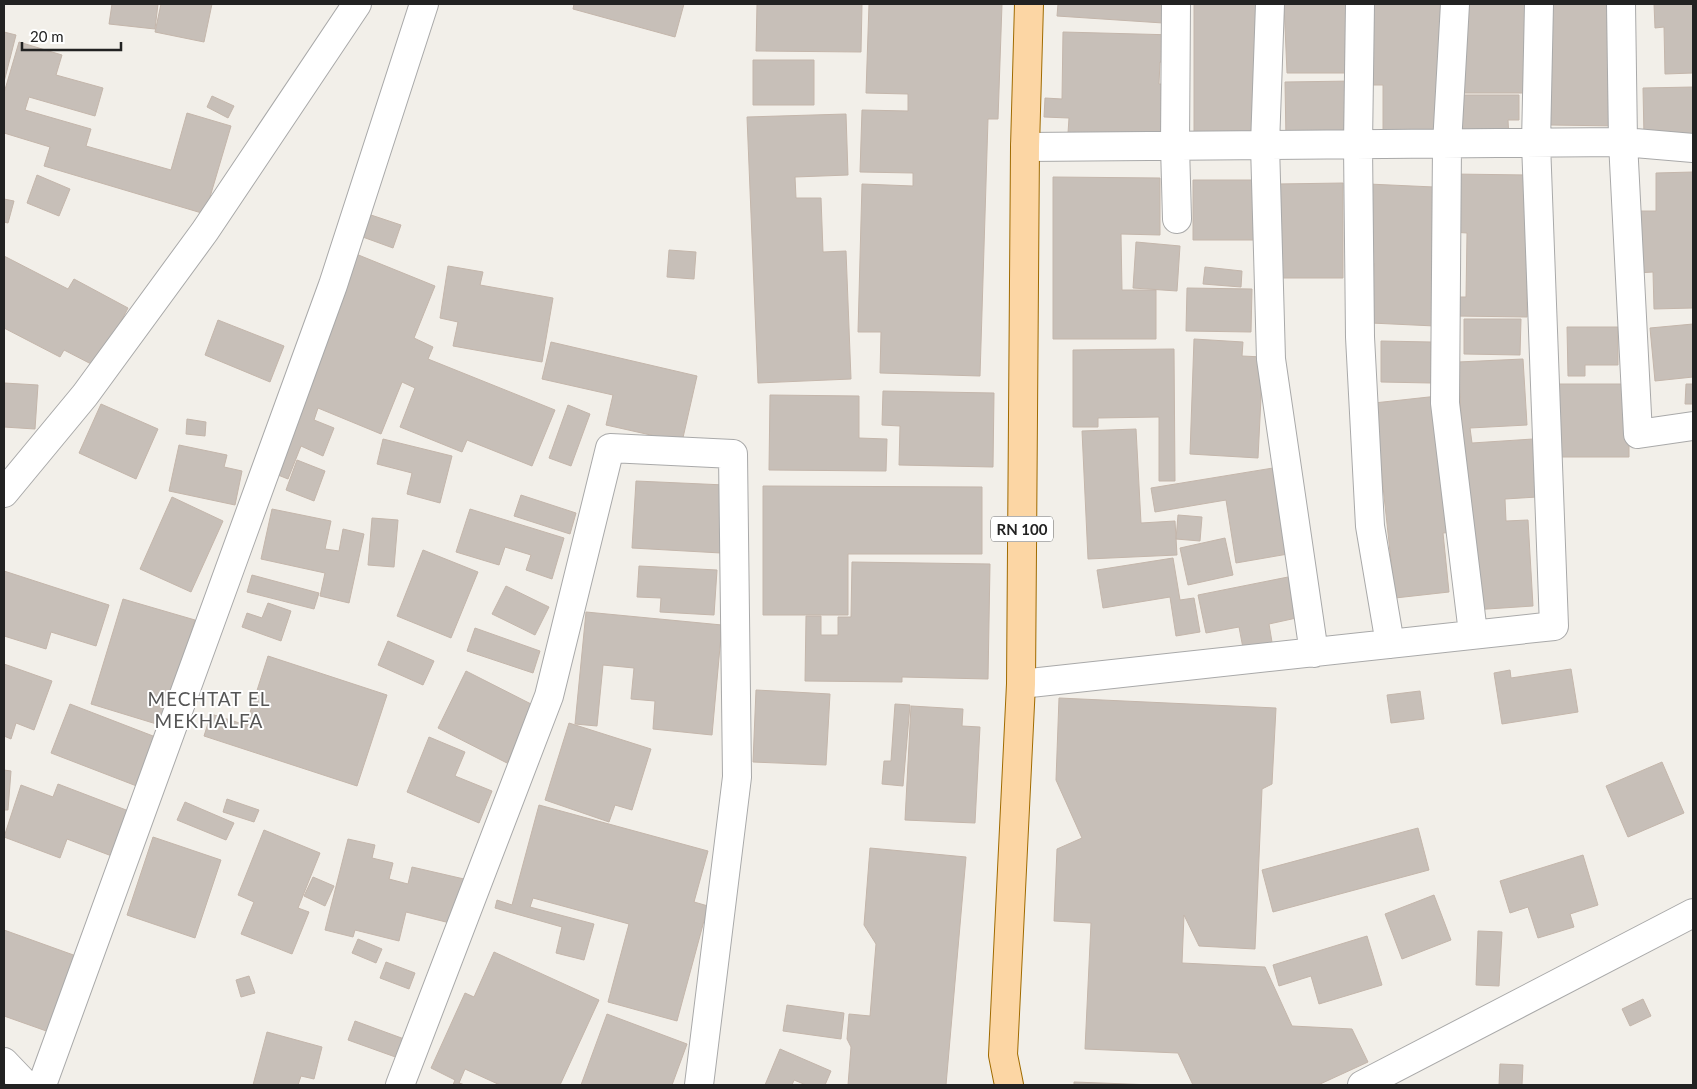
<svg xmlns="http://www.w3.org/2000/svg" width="1697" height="1089" viewBox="0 0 1697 1089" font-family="Lato,sans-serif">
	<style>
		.building { fill: #c7bfb8; stroke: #c4b6ab }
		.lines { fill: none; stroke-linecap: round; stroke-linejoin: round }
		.minor-casing { stroke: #a9a9a9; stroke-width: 30 }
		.tertiary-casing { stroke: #a9a9a9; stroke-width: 30 }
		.primary-casing { stroke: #a06b00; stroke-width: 30 }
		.minor { stroke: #fff; stroke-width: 28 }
		.tertiary { stroke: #fff; stroke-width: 28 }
		.primary { stroke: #fcd6a4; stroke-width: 28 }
		.labels { text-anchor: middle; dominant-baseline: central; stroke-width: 4; stroke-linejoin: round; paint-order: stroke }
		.shield { fill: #fff; stroke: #646464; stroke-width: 1 }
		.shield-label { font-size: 15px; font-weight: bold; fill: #222 }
		.quarter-label { font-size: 19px; letter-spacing: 1px; fill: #555; stroke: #fff }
	</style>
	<rect width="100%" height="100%" fill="#f2efe9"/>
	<path class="building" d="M112,4h46l-3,25 -46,-5z
		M161,4h51l-8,38 -49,-10z
		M574,4h110l-9,33 -102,-28z
		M757,4h105l-1,48 -105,-1z
		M869,4h133l-4,115h-10l-8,257 -100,-3 1,-41h-23l4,-148 51,2v-13l-53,-1 2,-62 46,1v-17l-42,-1z
		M1058,4h106l-1,19 -106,-7z
		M1194,4h68v133l-68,1z
		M1284,4h66l1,69h-64z
		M1370,4h73l1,131h-61v-50h-12z
		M1460,4h65v89h-65z
		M1547,4h62l10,122 -69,-1z
		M1654,4h39v69l-28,1 -1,-47 -9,1z
		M4,32l12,3 -12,47z
		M1063,32l112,3v27h-15l-1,22h12l-1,52 -102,-3 1,-15 -25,-1 1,-19 17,1z
		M19,42l43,13 -6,20 47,13 -8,28 -66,-19 -4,13 66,19 -5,17 85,24 16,-57 44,13 -26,88 -161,-48 6,-19 -46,-14v-40z
		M753,60h61v45h-61z
		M1353,81v58l-67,1 -1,-58z
		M1693,87v49l-49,1 -1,-49z
		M1462,95h57v25h-11l1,19 -47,-1z
		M212,96l22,10 -6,12 -21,-11z
		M846,114l2,61 -53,2 1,21h25l2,54 23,-1 5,128 -93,4 -11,-266z
		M1693,172v136l-39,1 -1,-37 -16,1 -2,-62h21v-38z
		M1453,174l75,1 -1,142 -72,-1v-19h11l1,-64 -15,-1z
		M37,175l33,14 -11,27 -32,-13z
		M1053,177l107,1v57l-39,-1 1,56h34v49h-103z
		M1193,180h64v60h-64z
		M1343,183v95h-65v-94z
		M1368,184l66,3 -2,54h6l-3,85 -64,-3 3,-60h-9z
		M4,199l10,2 -6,22 -4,-1z
		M368,214l33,11 -8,23 -33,-12z
		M1136,242l44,4 -3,45 -44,-3z
		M669,250l27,2 -2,27 -27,-2z
		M356,254l79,32 -21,52 19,9 -5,12 127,51 -23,56 -65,-26 -5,12 -62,-25 15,-39 -13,-6 -21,52 -63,-26 -4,12 20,8 -11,28 -22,-10 -13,33 -20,-8z
		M4,256l64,33 6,-10 54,29 -31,59 -33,-17 -4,7 -56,-29z
		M448,266l35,6 -3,13 73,13 -11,64 -89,-16 5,-24 -18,-4z
		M1205,267l37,4 -1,16 -38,-3z
		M1187,288l65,1 -1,43 -65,-1z
		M1464,319h57l-1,36 -56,-1z
		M218,320l66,26 -14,36 -65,-27z
		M1693,324v53l-38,4 -5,-53z
		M1567,327h51v38h-33v11h-17z
		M1194,339l49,3 -1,14 21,1 -5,101 -68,-4z
		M1381,341l50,1v41l-50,-1z
		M551,342l146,34 -15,66 -76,-17 7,-30 -71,-16z
		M1174,349l1,132h-16v-64l-61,1v9h-25v-77z
		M1523,359l4,66 -57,3 2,15 61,-4 4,58 -32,2 1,22 22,-1 5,86 -61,4 -14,-248z
		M4,383l34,2 -3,44 -31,-2z
		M1559,384h70v73h-70z
		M1686,384h7v20h-8z
		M883,391l111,2 -1,74 -94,-2 1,-39 -18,-1z
		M770,395l89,1v42l28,1 -1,32 -117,-1z
		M1438,396l18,136 -13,1 6,59 -54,6 -21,-195z
		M101,404l57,25 -22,50 -57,-26z
		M568,405l22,9 -19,52 -22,-8z
		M187,419l19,3 -1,14 -19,-2z
		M1136,429l5,94 34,-2 2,34 -89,4 -6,-128z
		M383,439l69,17 -12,47 -33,-9 5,-21 -35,-9z
		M179,445l48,10 -3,12 18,4 -7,34 -66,-14z
		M297,460l28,11 -11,30 -28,-11z
		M1273,468l15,86 -52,9 -10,-63 -71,12 -4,-24z
		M636,481l89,4 -4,68 -89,-5z
		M763,486l219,1v67h-134v61h-85z
		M521,495l55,18 -6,21 -56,-18z
		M172,497l51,24 -32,71 -51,-23z
		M272,509l59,12 -6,28 14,2 4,-22 21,5 -15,69 -29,-7 5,-23 -64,-14z
		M470,509l94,29 -12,41 -26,-9 5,-15 -26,-8 -6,18 -43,-13z
		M1178,515l24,2 -2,24 -24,-2z
		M372,518l26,2 -4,47 -26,-2z
		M1225,538l8,37 -45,10 -8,-37z
		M423,550l55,22 -27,66 -54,-22z
		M1173,558l7,42 14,-2 6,34 -24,4 -6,-39 -67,11 -6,-38z
		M852,562l138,2 -2,115 -86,-2v5l-97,-1 1,-65h15v19h17v-18h13z
		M639,566l78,4 -3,45 -54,-3 1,-14 -24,-1z
		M4,571l105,34 -13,41 -45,-14 -5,17 -42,-13z
		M252,575l67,18 -5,16 -67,-17z
		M1293,576l8,41 -32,7 3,18 -29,6 -4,-21 -33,6 -8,-38z
		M506,586l43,21 -14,28 -43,-21z
		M123,599l72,21 -32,106 -72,-22z
		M268,603l23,8 -10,30 -39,-14 5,-14 15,5z
		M586,612l136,13 -10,110 -59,-6 2,-28 -24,-2 3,-31 -31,-3 -6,61 -22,-2z
		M475,628l65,23 -7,22 -66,-22z
		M388,641l46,20 -11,24 -45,-20z
		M268,656l119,39 -30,91 -153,-50 7,-22 35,11z
		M4,664l48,17 -18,49 -18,-7 -5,16 -7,-3z
		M1571,669l7,43 -76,12 -8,-51 16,-3 1,8z
		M466,671l69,35 -28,57 -69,-35z
		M756,690l74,4 -4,71 -73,-3z
		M1420,691l4,28 -33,4 -4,-28z
		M1059,698l217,10 -4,76 -10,5 -7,160 -56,-3 -15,-31 -2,48 83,4 27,59 60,3 16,33 -50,23h-125l-15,-32 -93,-4 6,-126 -37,-2 3,-72 25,-11 -26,-58z
		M70,704l96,37 -19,49 -96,-37z
		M895,704l15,1 -7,81 -21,-2 2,-23h7z
		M911,706l52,3 -1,17 18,1 -5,96 -70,-3z
		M569,723l82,26 -19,61 -17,-5 -6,17 -64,-22z
		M429,737l36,15 -10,24 37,15 -13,32 -72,-31z
		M1662,762l22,51 -56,24 -22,-51z
		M4,770l7,1 -3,39h-4z
		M58,784l76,29 -17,45 -50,-19 -7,19 -56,-21 17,-52 32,12z
		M227,799l32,11 -5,12 -31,-10z
		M185,802l49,21 -8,17 -49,-20z
		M539,805l169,46 -14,51 14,4 -31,115 -69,-19 21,-78 -96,-26 -3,9 64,17 -10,36 -28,-7 6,-26 -67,-19 2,-8 15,5z
		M1418,828l11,42 -156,42 -11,-42z
		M264,830l56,23 -22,55 11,4 -17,42 -51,-20 13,-32 -16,-7z
		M153,837l68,23 -26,78 -68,-23z
		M348,839l27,6 -3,13 21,5 -4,16 19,5 4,-17 52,12 -10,45 -48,-12 -7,29 -44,-11 -2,7 -28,-7z
		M870,848l96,9 -20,228h-98l3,-38 -4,-8 2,-25 21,2 6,-72 -12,-19z
		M1583,855l15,50 -28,9 4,13 -36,11 -10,-31 -18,6 -10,-32z
		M313,877l21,9 -9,20 -21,-10z
		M1434,895l17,45 -49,19 -17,-45z
		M4,930l75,27 -27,76 -48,-17z
		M1478,931l24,1 -3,54 -23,-1z
		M1367,936l15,49 -63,19 -8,-28 -32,10 -6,-21z
		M358,939l24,10 -6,14 -24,-10z
		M494,952l105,48 -39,85h-60l-35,-16 -6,14 6,2h-12l2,-5 -24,-12 34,-75 9,4z
		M386,962l29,11 -6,16 -29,-11z
		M249,976l6,17 -14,4 -5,-17z
		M1643,999l8,17 -21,10 -8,-17z
		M787,1005l57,8 -3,26 -58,-8z
		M607,1014l80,30 -15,41h-91z
		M355,1021l52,19 -6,19 -53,-19z
		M267,1032l55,15 -8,32 -13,-3 -3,9h-45z
		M780,1049l51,22 -6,14h-19l-12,-5 -2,5h-27z
		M1500,1064l23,1 -1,20h-23z
		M1074,1082l80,3h-80z"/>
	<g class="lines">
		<defs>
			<path id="minor" d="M1176,4l-1,142 2,73
				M1270,4l-5,141 6,214 43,294
				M1360,4l-2,141 2,192 10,189 20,118
				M1455,4l-8,140 -2,259 28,230
				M1621,4l2,138 15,292 55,-8
				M1025,147l598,-5 70,6
				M4,493l81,-98 120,-164 152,-227
				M1021,684l533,-58 -18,-483 3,-139
				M4,1062l22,23
				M42,1085l291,-800 91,-281
				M400,1085l149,-389 61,-248 123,6 4,323 -38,308"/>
			<path id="tertiary" d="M1362,1085l331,-172"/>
			<path id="primary" d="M1009,1085l-6,-30 18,-371 4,-537 4,-143"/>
		</defs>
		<use href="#minor" class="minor-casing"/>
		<use href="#tertiary" class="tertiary-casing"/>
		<use href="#primary" class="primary-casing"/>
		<use href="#minor" class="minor"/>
		<use href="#tertiary" class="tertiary"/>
		<use href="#primary" class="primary"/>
	</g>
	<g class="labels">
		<rect class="shield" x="991" y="516.5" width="62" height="25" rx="4"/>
		<g class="shield-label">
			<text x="1022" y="529">RN 100</text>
		</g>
		<g class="quarter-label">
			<text x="209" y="698">MECHTAT EL<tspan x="209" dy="22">MEKHALFA</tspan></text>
		</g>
	</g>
	<rect width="1697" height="1089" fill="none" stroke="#222222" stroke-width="10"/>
	<path d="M22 42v8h99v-8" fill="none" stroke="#222222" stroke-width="2.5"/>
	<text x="30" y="42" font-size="15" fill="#222222" stroke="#ffffff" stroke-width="4" paint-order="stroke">20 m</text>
</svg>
